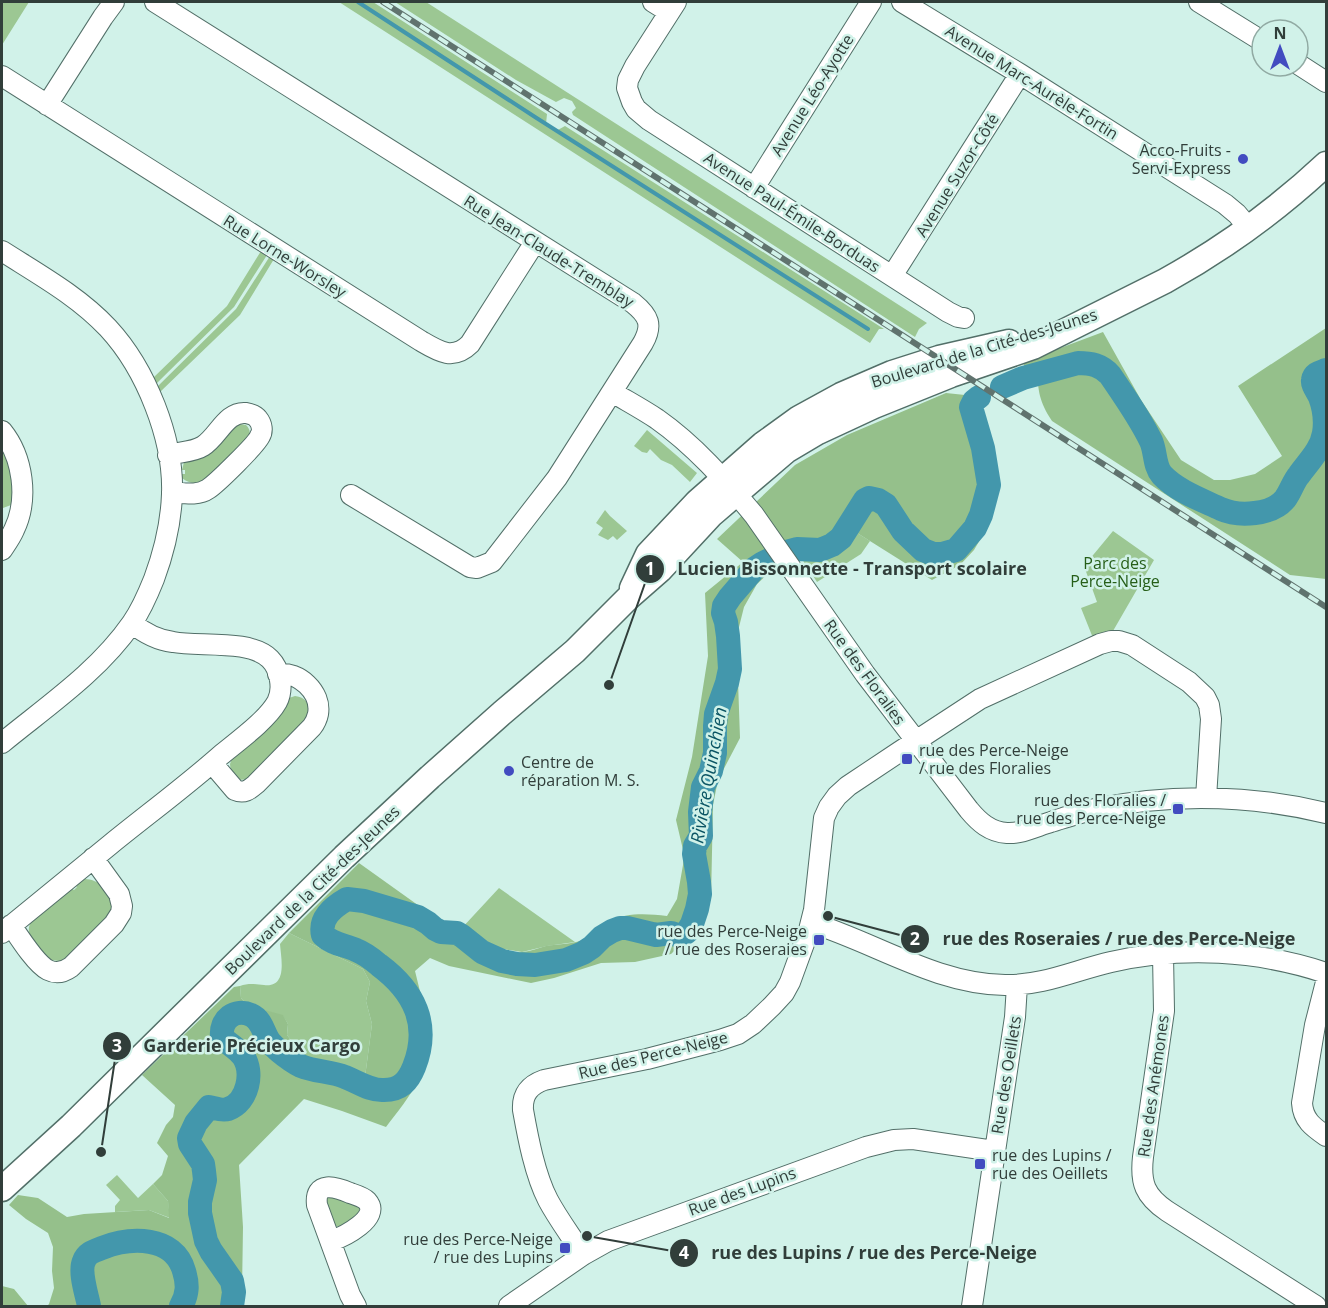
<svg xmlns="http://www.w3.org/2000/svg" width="1328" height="1308" viewBox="0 0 1328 1308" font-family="'Open Sans',sans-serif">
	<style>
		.green { fill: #9cc793 }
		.forest { fill: #95c08b }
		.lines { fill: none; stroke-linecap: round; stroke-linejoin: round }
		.stream { stroke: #4397ac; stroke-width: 4 }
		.river { stroke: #4397ac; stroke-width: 24 }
		.minor-casing { stroke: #526f68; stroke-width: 22 }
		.major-casing { stroke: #526f68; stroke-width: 27 }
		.minor { stroke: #fff; stroke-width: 20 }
		.major { stroke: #fff; stroke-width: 24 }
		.rail-casing { stroke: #60736e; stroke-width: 6 }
		.rail { stroke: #d1f2e9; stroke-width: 4; stroke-dasharray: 11; stroke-linecap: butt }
		.poi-dot { fill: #424cc0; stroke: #d1f2e9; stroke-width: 2 }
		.labels { text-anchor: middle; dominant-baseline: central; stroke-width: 5; stroke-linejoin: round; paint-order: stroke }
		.street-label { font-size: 16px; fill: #313e3a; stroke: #d1f2e9 }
		.poi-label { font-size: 16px; fill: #313e3a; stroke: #d1f2e9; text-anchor: end }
		.park-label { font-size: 16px; fill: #265e18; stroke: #d1f2e9 }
		.water-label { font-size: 18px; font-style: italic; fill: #0a5463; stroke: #d1f2e9 }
		.leader { fill: none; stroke: #313e3a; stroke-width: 2 }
		.callout-dot { fill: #313e3a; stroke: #d1f2e9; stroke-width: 2 }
		.mark-label { font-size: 18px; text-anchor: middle; font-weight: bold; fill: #fff }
		.callout-label { font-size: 18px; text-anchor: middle; font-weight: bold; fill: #313e3a; stroke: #d1f2e9; stroke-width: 5; stroke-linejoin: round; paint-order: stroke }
	</style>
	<rect width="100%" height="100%" fill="#d1f2e9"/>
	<path class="green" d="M2,2h27l-27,43z
		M339,2h34l174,112 -1,10 5,5 5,2 9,-5 319,203h-5l-9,14z
		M395,2h31l501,321 -8,6 -4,8 -342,-222 -1,-3 4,-4 -4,-7 -8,-3 -8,4 -40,-22z
		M261,251l6,4 -33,52 -78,77 -3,-6 74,-72z
		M270,256l4,3 -34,56 -80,77 -3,-5 79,-78z
		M239,424l7,1c4,4 5,8 2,13l-44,43c-7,3 -15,3 -22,-3v-4h3v-4h-3l2,-8 24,-9z
		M647,430l50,43 -7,9 -18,-17 -11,-5 -11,-11 -3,4 -5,-1 -8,-6z
		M2,448c8,14 16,42 9,57l-8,3 -1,-1z
		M605,510l5,6 17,15 -10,9 -4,-4 -5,4 -10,-5 5,-7 -7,-5z
		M854,531l16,10 -9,13 -44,28 -17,-26c23,3 43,-5 54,-25z
		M1113,531l41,29 -41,71 -20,7 -12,-30 16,-6 -13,-36z
		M295,696c14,2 15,11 13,23l-59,60 -10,1 -8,-7 -1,-9 2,-5 37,-33 17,-25 3,-3z
		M85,879c12,0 27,11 28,24 0,1 -1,9 -1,10l-47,46 -5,2 -10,-1c-7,-6 -19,-19 -21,-28 -1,-6 2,-10 5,-14l37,-30 3,2 3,-3 -2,-2z
		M499,888l76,54 -28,4 -25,6 -26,-4 -35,-19z
		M289,933l74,36 7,13 -4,19 6,23 -7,53 -16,-7 -46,-7 -4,-4 -2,-11 -10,-13 1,-11 -5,-8 -36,-11 -6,-7 -1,-12c8,-3 15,-2 24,-1 24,3 17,-27 16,-41z
		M117,1175l21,23 15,-14 15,17 2,17 -21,-8 -34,2v-6l5,-6 -14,-15z
		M333,1196l26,11c4,10 -12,16 -19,20l-5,-1 -8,-19v-9z"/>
	<path class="forest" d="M1326,328v251l-36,-4 -238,-154c-13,-20 -14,-30 -15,-53h-12l-2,-6 80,-30 38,68 40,60 33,20h16l25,-6 27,-18 -44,-70z
		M946,393l19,2 20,26 9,45 1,30 -5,23 -6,14 -10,17 -14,15 -28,15 -78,-49c-13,23 -38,33 -63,21l-34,32 -13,23 -6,24 -2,25 2,25 2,57 -22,42 -5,25 -2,94 -11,27 -29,28 -36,8 -34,1 -47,15 -23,5 -82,-17 -19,-8 -15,13c9,37 21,75 3,110 -7,14 -22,33 -32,46l-44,-16 -38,-12 -65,66 4,62 -1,65 2,14h-197l2,-2 5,-16 -2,-17 1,-24 -5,-14 -22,-14 -17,-14 9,-10 20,3 29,19 17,-3 65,-4 20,8 -1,-17 -15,-17 9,-9 6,-19 -11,-13 9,-18 7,-8 2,-12 -33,-30 92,-88 6,-1 1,12 6,7 36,10 5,9 -1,11 10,13 2,11 4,4 46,7 16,7 7,-53 -6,-23 4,-19 -7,-13 -74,-36 70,-70 91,65c26,2 44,27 73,24 8,-1 15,-4 23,-6 13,-2 27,-2 40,-7 9,-3 15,-12 23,-17 18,-10 38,-8 58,-6l10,-17 6,-34 1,-11 -8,-34 16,-63 16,-101 -3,-63 38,-31 -26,-23 78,-74 52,-30z
		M2,1286l12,3 14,17h-26z"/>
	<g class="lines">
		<path class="stream" d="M358,2l177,115 333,212"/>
		<path class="river" d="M1002,387l21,-9 55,-15c13,0 23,2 32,12 15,22 30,43 41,66 5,11 3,25 11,34 15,16 40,25 59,34 18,8 51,6 64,-10 6,-8 8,-17 14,-24 10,-14 22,-25 25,-42 2,-12 0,-25 -4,-36 -2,-5 -8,-12 -7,-17 1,-7 8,-8 13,-10
			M89,1306c-2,-11 -10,-34 -5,-45 3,-8 10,-10 18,-13 28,-11 72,-13 82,23 4,13 4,23 -3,35
			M232,1306l2,-14 -2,-11 -21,-30 -5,-10 -6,-28v-11l5,-22 -1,-9 -1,-7 -13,-20 -1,-6 7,-15 13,-16c6,1 13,4 19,2 20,-7 26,-37 15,-53 -6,-8 -15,-12 -21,-19 -2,-18 13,-29 29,-22 11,5 12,17 18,26 2,3 7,7 10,10 6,5 14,11 22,15 14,6 30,5 44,11 13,5 25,14 39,13 16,0 24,-8 30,-23 17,-43 0,-76 -35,-102 -7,-6 -15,-12 -23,-15 -11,-5 -24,-6 -33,-15 -4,-17 10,-28 24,-36l17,2 54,16 10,6 7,6 6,3 16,1 5,3 20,16 20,9 15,3 18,1 31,-5 17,-7 9,-6 10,-10 10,-6 8,-3h7l29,7 15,-2 6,2h5l5,-3 5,-8 5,-15 3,-15 -1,-12 -5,-28 1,-8 6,-10 -1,-24 3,-25 8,-16 4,-18v-27l1,-12 11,-31 3,-14 -2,-33 -2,-14 -3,-9 1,-7 6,-9 24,-28 9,-6 23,-11 11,-3 23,1 12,-5 9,-7 24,-38 4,-2 9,2 8,5 17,26 20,19 10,4h9l14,-4 19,-22 6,-13 8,-30 -6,-37 -12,-41 3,-6 5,-4"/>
		<defs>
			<path id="minor" d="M155,2l478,301c16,13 20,22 10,40l-86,135 -65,84 -15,6 -7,-1 -119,-72
				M653,2l16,10
				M676,2l-41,64 -7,14 -1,8 5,14 4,7 13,11 299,192 10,5 6,1
				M902,2l118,72 205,130 12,10 11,13
				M1199,2l63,39
				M1298,64l28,18
				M2,76l419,265c17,10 32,20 49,3l65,-102
				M47,105l56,-88 11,-15
				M754,188l117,-186
				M2,251c36,23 76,45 106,77 38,41 66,111 64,166 -1,29 -8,58 -18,85 -6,15 -13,31 -22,44 -34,49 -85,83 -130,120
				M892,276l128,-202
				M612,392c15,9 30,17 45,27 37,26 68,61 97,96l111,159 104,136c10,12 21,22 38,23 15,1 30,-7 44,-11 14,-5 29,-9 44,-13 76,-16 156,-14 231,4
				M2,431c21,26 27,68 12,99 -3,7 -8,14 -12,20
				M168,455c11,-3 26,-3 35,-9 15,-9 23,-35 43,-33 5,1 9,2 12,6 4,5 5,12 2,17 -3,8 -44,48 -52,53 -10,7 -24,4 -36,3
				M212,763l23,27c9,4 14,0 21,-6l56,-57c3,-4 5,-8 6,-13 4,-22 -20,-43 -40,-40
				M812,923c64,20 124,61 193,62 37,1 71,-15 106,-23 71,-16 146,-12 215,11
				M11,925c8,12 25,39 37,45 8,4 16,2 23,-3l43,-43 7,-11 1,-7 -3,-12 -26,-36
				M2,933c36,-29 73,-60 109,-89 37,-30 75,-58 110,-89 17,-14 46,-35 56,-53 7,-13 3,-33 -7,-43 -20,-20 -71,-12 -97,-17 -16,-2 -29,-9 -41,-19
				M1163,954l1,57 -21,146c-3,26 2,39 24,54l149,95
				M1326,982l-11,43 -13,78c1,17 11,24 24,33
				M331,1241c12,-4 51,-23 36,-40 -4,-4 -11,-6 -17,-8 -14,-6 -36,-13 -33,12l33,90 6,11
				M583,1255c-11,-18 -25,-36 -35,-55 -13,-25 -20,-62 -25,-90 -1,-16 7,-25 21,-30l103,-21 73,-19 18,-6 15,-10 19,-18 12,-13 6,-11 19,-52 5,-20 10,-92 5,-11 8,-11 11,-10 51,-34 81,-53 120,-55 11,-3h8l13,4 57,37 16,15 4,8 2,14 -5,79
				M509,1306l74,-51 25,-14 258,-94 28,-7 19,-1 81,12
				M972,1306l43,-289 2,-32"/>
			<path id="major" d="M632,588l16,-34 49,-52 66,-58 36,-26 42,-23 51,-22 47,-15 70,-16
				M2,1189l69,-63 273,-269 86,-80 72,-64 73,-62 53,-53 32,-28 51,-55 75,-64 32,-19 56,-26 77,-31 82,-28 132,-66c56,-31 114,-73 161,-117"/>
		</defs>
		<use href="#minor" class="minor-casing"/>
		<use href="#major" class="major-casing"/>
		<use href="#minor" class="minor"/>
		<use href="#major" class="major"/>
		<defs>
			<path id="rail" d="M383,2l943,605"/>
		</defs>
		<use href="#rail" class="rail-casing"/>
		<use href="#rail" class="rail"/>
	</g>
	<g class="poi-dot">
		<circle cx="1243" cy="159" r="6"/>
		<rect x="901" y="753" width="12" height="12" rx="3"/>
		<circle cx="509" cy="771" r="6"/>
		<rect x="1172" y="803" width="12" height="12" rx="3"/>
		<rect x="813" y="934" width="12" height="12" rx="3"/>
		<rect x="974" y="1158" width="12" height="12" rx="3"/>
		<rect x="559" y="1242" width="12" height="12" rx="3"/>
	</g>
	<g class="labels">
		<g class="street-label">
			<text transform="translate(1032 82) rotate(32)">Avenue Marc-Aurèle-Fortin</text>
			<text transform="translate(812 95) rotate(-58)">Avenue Léo-Ayotte</text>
			<text transform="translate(957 175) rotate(-58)">Avenue Suzor-Côté</text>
			<text transform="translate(792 212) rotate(33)">Avenue Paul-Émile-Borduas</text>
			<text transform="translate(549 251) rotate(32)">Rue Jean-Claude-Tremblay</text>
			<text transform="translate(285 256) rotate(32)">Rue Lorne-Worsley</text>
			<text transform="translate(984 348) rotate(-17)">Boulevard de la Cité-des-Jeunes</text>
			<text transform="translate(865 672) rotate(54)">Rue des Floralies</text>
			<text transform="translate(312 890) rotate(-44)">Boulevard de la Cité-des-Jeunes</text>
			<text transform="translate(653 1055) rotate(-14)">Rue des Perce-Neige</text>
			<text transform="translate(1006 1075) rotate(-81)">Rue des Oeillets</text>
			<text transform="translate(1153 1086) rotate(-82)">Rue des Anémones</text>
			<text transform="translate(742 1191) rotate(-20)">Rue des Lupins</text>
		</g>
		<g class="poi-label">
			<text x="1231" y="150">Acco-Fruits -<tspan x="1231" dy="18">Servi-Express</tspan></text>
			<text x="919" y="750" text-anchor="start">rue des Perce-Neige<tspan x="919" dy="18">/ rue des Floralies</tspan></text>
			<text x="521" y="762" text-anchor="start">Centre de<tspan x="521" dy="18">réparation M. S.</tspan></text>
			<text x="1166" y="800">rue des Floralies /<tspan x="1166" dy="18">rue des Perce-Neige</tspan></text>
			<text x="807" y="931">rue des Perce-Neige<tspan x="807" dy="18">/ rue des Roseraies</tspan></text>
			<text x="992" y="1155" text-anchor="start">rue des Lupins /<tspan x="992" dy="18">rue des Oeillets</tspan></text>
			<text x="553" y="1239">rue des Perce-Neige<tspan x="553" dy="18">/ rue des Lupins</tspan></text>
		</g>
		<g class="park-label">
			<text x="1115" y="563">Parc des<tspan x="1115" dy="18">Perce-Neige</tspan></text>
		</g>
		<g class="water-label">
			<text transform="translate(708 775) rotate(-80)">Rivière Quinchien</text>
		</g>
	</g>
	<path class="leader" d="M609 685L650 569M828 916L915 939M101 1152L117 1046M587 1236L684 1253"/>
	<g class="callout-dot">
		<circle cx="609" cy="685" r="6"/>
		<circle cx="828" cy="916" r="6"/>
		<circle cx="101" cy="1152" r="6"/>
		<circle cx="587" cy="1236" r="6"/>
		<circle cx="650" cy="569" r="15"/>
		<circle cx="915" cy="939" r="15"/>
		<circle cx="117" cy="1046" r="15"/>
		<circle cx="684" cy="1253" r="15"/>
	</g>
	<g class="mark-label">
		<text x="650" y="575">1</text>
		<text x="915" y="945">2</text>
		<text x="117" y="1052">3</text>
		<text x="684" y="1259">4</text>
	</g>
	<g class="callout-label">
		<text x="852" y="575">Lucien Bissonnette - Transport scolaire</text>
		<text x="1119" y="945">rue des Roseraies / rue des Perce-Neige</text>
		<text x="252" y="1052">Garderie Précieux Cargo</text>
		<text x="874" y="1259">rue des Lupins / rue des Perce-Neige</text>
	</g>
	<rect width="1328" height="1308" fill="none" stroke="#313e3a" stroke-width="6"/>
	<g transform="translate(1280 48)"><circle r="28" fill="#d1f2e9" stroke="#91aaa3" stroke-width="1.5"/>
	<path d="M0-4.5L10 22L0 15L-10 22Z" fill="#424cc0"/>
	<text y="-9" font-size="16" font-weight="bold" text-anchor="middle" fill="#313e3a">N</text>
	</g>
</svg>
